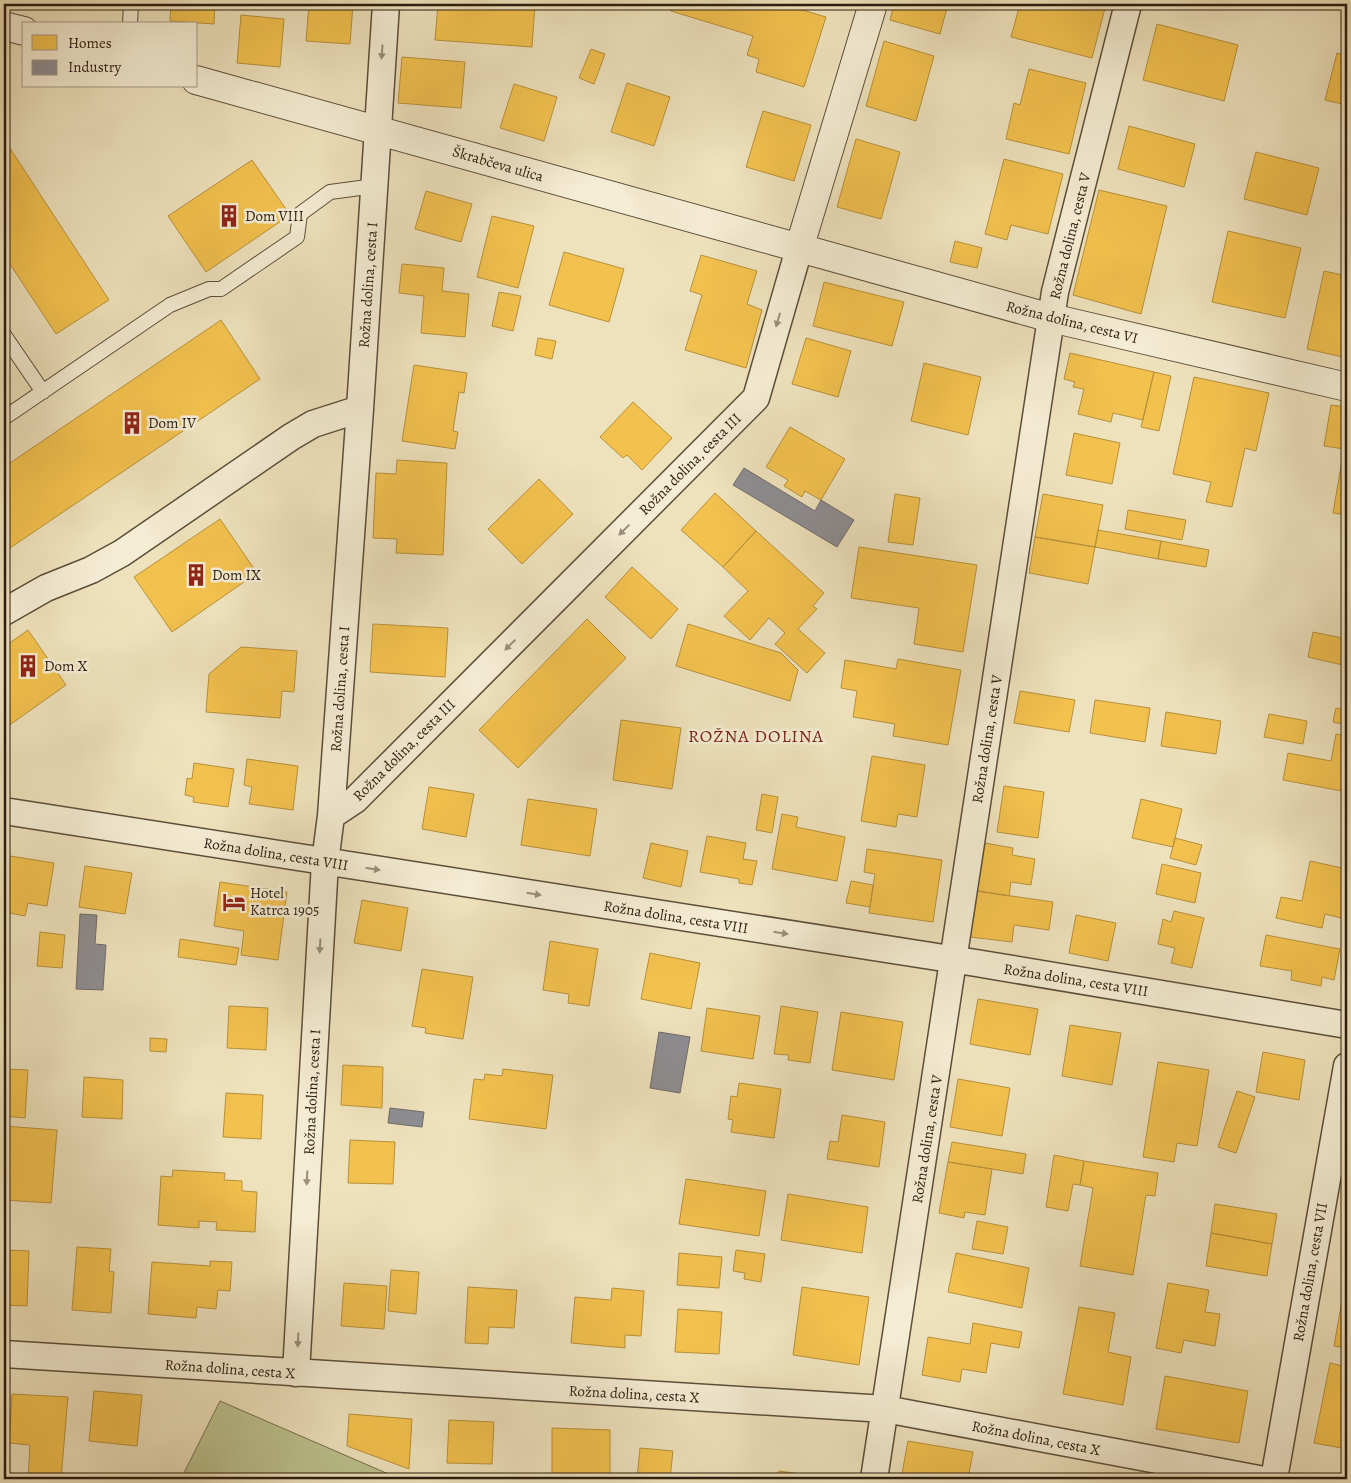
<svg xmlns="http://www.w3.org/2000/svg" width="1351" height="1483" viewBox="0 0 1351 1483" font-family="Alegreya,serif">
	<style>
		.green { fill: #bbc28e; stroke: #746f4e }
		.homes { fill: #f2c14e; stroke: #b7903b }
		.industry { fill: #8d8d92; stroke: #706b6b }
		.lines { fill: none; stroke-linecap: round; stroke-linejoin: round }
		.service-casing { stroke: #5c4e3a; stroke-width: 16 }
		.minor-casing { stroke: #5c4e3a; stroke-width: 29 }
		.tertiary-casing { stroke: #5c4e3a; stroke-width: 30 }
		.service { stroke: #f4ecd3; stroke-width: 14 }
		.minor { stroke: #f4ecd3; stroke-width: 26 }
		.tertiary { stroke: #f4ecd3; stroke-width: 28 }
		.oneway { fill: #9a8e7b }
		.labels { text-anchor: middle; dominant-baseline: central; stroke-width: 5; stroke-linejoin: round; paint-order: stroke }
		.street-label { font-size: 15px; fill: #2c1c0f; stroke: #f4ecd3 }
		.poi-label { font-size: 15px; fill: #2c1c0f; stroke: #f4ecd3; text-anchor: start }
		.quarter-label { font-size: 18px; letter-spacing: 1px; fill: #7a1f14; stroke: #f4ecd3 }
	</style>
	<rect width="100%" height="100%" fill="#eee2bc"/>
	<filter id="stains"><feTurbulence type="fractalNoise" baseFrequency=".004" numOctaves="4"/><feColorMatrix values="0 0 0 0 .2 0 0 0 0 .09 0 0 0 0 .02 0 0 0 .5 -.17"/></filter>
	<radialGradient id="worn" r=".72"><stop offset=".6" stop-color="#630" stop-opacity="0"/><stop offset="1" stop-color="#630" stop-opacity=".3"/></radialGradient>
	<path class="green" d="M220,1401l180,78h-219z"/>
	<path class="homes" d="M171,4h44l-1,20 -44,-3z
		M309,4h44l-3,40 -44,-3z
		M438,4l41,2 1,-2h55l-3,43 -97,-7z
		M673,4h81l11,3 1,-3h16l44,13 -22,70 -48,-15 3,-13 -12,-4 6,-19 -82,-25z
		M894,4h54l-8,30 -50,-14z
		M1020,4h86l-14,54 -81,-21z
		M241,15l43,4 -4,48 -43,-4z
		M1157,24l81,21 -14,56 -81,-21z
		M884,41l50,15 -18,65 -50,-15z
		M591,49l14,5 -11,30 -15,-6z
		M1337,53l10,3v49l-22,-5z
		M402,57l63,5 -4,46 -63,-5z
		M1029,69l57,14 -17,71 -63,-15 8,-36 6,2z
		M627,83l43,14 -16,49 -43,-14z
		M514,84l43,13 -13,44 -44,-13z
		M763,111l48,14 -17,56 -48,-14z
		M1129,126l66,18 -11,43 -66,-18z
		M4,139l105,161 -53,34 -52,-79z
		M856,139l44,13 -19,67 -44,-12z
		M1256,152l63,16 -12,47 -63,-16z
		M1004,159l59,15 -15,60 -37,-9 -4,15 -22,-6z
		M252,160l38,55 -84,57 -38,-56z
		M1099,190l68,16 -26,108 -68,-19z
		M426,191l46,13 -11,38 -46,-13z
		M492,216l42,10 -16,62 -41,-11z
		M1228,231l73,17 -16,70 -73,-16z
		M955,241l27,7 -5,20 -27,-6z
		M564,252l60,17 -15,53 -60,-17z
		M701,255l56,16 -10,33 15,6 -16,58 -61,-18 17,-55 -12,-4z
		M402,264l42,4 -2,23 27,3 -4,43 -44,-4 3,-37 -25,-3z
		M1324,271l23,5v82l-40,-9z
		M824,282l80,20 -12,44 -79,-20z
		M499,292l22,4 -8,35 -21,-5z
		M221,320l39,59 -256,173v-85z
		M538,338l18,3 -4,18 -17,-4z
		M806,338l45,13 -13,46 -46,-13z
		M1070,353l84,19 -11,48 -30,-7 -2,9 -33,-8 6,-25 -11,-2 2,-5 -11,-3z
		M924,363l57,14 -13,58 -57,-14z
		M414,365l53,8 -3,20 -5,-1 -6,39 5,1 -3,17 -53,-8z
		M1154,372l17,4 -12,55 -18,-4z
		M1194,377l75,16 -13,58 -11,-3 -13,59 -26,-5 5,-20 -38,-8z
		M633,402l39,36 -30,32 -15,-15 -4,3 -23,-21z
		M1331,405l16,2v108l-14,-2 11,-64 -20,-3z
		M790,427l55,32 -24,41 -16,-9 -3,6 -18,-11 4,-6 -22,-13z
		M1074,433l46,10 -8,41 -46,-9z
		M397,460l50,3 -4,92 -47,-2 1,-14 -24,-1 3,-65 20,1z
		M539,479l34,35 -51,50 -34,-35z
		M715,493l41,38 -33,36 -42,-37z
		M895,494l25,4 -7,47 -25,-3z
		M1043,494l60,11 -8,42 -60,-10z
		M1128,510l58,10 -4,20 -57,-11z
		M220,519l37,54 -85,59 -38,-55z
		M1098,530l63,11 -3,18 -63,-12z
		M756,531l68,62 -11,13 4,3 -19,20 27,24 -18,20 -32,-29 10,-11 -16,-15 -19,22 -26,-24 24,-25 -25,-24z
		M1035,537l60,10 -7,37 -59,-11z
		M1161,541l48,9 -3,17 -48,-8z
		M859,547l118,18 -14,87 -49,-8 5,-36 -68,-10z
		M632,567l46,42 -27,30 -46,-42z
		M587,619l39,39 -108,110 -39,-38z
		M373,624l75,4 -3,49 -75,-5z
		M688,624l93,29 17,17 -8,31 -114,-35z
		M28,630l38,55 -62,44v-82z
		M1313,632l34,7v27l-39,-9z
		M241,647l56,4 -3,41 -12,-1 -2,27 -74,-6 3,-38z
		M898,659l63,11 -13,75 -55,-9 2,-12 -42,-7 4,-26 -16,-3 4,-28 51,9z
		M1020,691l55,9 -6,32 -55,-9z
		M1095,700l55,8 -5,34 -55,-9z
		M1347,703v22l-14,-3 3,-14 10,2z
		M1166,712l55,9 -5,33 -55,-8z
		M1269,714l38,7 -4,23 -39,-7z
		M621,720l60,8 -9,61 -59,-9z
		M1336,734l11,2v56l-64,-12 5,-27 43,8z
		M872,756l53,9 -8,52 -19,-3 -2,13 -35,-6z
		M247,759l51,7 -5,44 -44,-6 3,-17 -8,-2z
		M194,763l40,6 -6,38 -35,-5 1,-5 -9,-2 2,-17 5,1z
		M1004,786l40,6 -6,46 -41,-6z
		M429,787l45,7 -8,43 -44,-8z
		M762,794l16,3 -6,36 -16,-3z
		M528,799l69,10 -7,47 -69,-11z
		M1141,799l41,10 -9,38 -41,-9z
		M782,814l16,3 -2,10 49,10 -8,44 -65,-12z
		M707,836l39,7 -3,16 14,2 -5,24 -13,-2v-4l-39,-7z
		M1175,838l27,7 -6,20 -26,-7z
		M651,843l37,8 -7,36 -38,-9z
		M985,843l28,5 -1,7 23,4 -4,26 -20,-3 -2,14 -32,-5z
		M867,849l75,11 -9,62 -64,-9 6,-39 -11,-2z
		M10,856l44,7 -7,43 -19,-3 -3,13 -21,-4v-27z
		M1310,861l37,8v38l-2,12 -20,-5 -3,14 -46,-10 5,-21 21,4z
		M1162,864l39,9 -6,30 -39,-9z
		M85,866l47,7 -7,41 -46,-7z
		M851,881l22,4 -3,22 -24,-4z
		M220,882l67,10 -9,68 -37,-5 3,-24 -30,-5z
		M977,891l76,11 -4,28 -35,-5 -2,17 -42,-5z
		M362,900l46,8 -7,43 -47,-8z
		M1174,911l30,7 -12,50 -21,-5 4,-15 -17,-4 5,-25 8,3z
		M1076,915l40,8 -8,38 -39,-8z
		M40,932l25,3 -3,33 -25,-2z
		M1266,935l74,14 -6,31 -12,-3 -1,9 -30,-6 1,-9 -32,-5z
		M180,939l59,9 -3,17 -58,-8z
		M550,941l48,8 -9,57 -21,-3 1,-9 -26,-4z
		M650,953l50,10 -9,46 -50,-10z
		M422,969l51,8 -10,62 -38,-6 1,-5 -14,-2z
		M978,999l60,10 -8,46 -60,-11z
		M229,1006l39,2 -2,42 -39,-2z
		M781,1006l37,6 -8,51 -22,-3 1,-5 -15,-1z
		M707,1008l53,8 -7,43 -52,-8z
		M841,1012l62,10 -9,58 -62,-10z
		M1070,1025l51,8 -9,52 -50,-9z
		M150,1038l17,1 -1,13 -16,-1z
		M1263,1052l42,8 -6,40 -43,-8z
		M1158,1062l51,8 -12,76 -20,-3 -3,19 -31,-5z
		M343,1065l40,2 -1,41 -41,-3z
		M4,1069l24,1 -3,48 -21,-2z
		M503,1069l50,6 -7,54 -77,-10 5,-40 10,1 1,-6 17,2z
		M84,1077l39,3 -1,39 -40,-2z
		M958,1079l52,9 -8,48 -52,-9z
		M739,1083l42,6 -7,49 -43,-6 2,-12 -5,-1 3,-23 6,1z
		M1237,1091l18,6 -19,56 -18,-6z
		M226,1093l37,2 -2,44 -38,-2z
		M842,1115l43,7 -6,45 -52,-8 3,-18 8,1z
		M4,1126l53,4 -6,73 -47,-3z
		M350,1140l45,2 -2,42 -45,-1z
		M952,1142l74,12 -3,20 -75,-12z
		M1054,1155l30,6 -4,24 -7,-1 -5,27 -22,-4z
		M1084,1161l74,12 -3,23 -9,-1 -13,80 -53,-9 13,-78 -13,-3z
		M948,1162l44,7 -7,46 -20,-3 -1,6 -25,-5z
		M173,1170l52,3 -1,7 18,1v10l15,1 -2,40 -39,-2 1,-8 -18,-1v7l-41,-3 3,-49 11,1z
		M686,1179l80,12 -7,45 -80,-12z
		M788,1194l80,13 -6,46 -81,-13z
		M1215,1204l62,10 -5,30 -61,-11z
		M977,1221l31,6 -5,27 -31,-5z
		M1211,1233l61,11 -5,32 -61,-10z
		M77,1247l34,2 -2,22 5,1 -3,41 -39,-3z
		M4,1250l25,1 -2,55 -23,-1z
		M736,1250l29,4 -4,28 -17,-3 1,-6 -12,-2z
		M679,1253l43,4 -3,31 -42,-3z
		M956,1253l73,15 -7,40 -74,-16z
		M210,1261l22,1 -2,29 -12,-1 -2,19 -19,-2 -1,11 -48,-4 4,-52 58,4z
		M391,1270l28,2 -3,42 -28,-3z
		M1347,1272v76l-13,-2z
		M344,1283l43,3 -3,43 -43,-3z
		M1168,1283l41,7 -4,22 15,2 -5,32 -31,-6 -3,13 -25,-5z
		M468,1287l49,3 -3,38 -25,-1 -1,17 -23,-1z
		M802,1287l67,10 -10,68 -66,-10z
		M612,1288l32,3 -3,45 -16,-1v13l-54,-5 4,-46 36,3z
		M1079,1307l36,6 -7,39 23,5 -8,48 -60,-11z
		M678,1309l44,3 -3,42 -44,-2z
		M973,1323l49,9 -3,16 -28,-5 -5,30 -24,-4 -2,13 -38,-7 6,-38 42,7z
		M1330,1363l17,4v82l-33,-6z
		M1165,1376l83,15 -9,52 -83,-14z
		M94,1391l48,4 -5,51 -48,-5z
		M12,1394l56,3 -7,82h-33l2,-34 -21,-2z
		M349,1414l63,5 -3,50 -62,-23z
		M449,1420l45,2 -2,42 -45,-1z
		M552,1428l58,2v49h-58z
		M908,1441l65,11 -5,27h-67z
		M640,1448l33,3 -3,28h-33z
		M779,1471l51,7v1h-78l1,-5 25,3z
		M1013,1475l21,4h-21z"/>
	<path class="industry" d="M744,468l71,43 6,-11 33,20 -17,27 -104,-62z
		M80,914l17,1 -2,29 11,1 -3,45 -27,-1z
		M659,1032l31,5 -10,56 -30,-5z
		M390,1108l34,4 -2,15 -34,-4z"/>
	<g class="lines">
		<defs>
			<path id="service" d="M130,24l1,-20
				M4,335l39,57
				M4,418l166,-113 39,-16h12l76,-52 3,-23 30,-22 45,-6"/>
			<path id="minor" d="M4,612l42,-24 45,-18 31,-17 169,-116 22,-13 47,-15
				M4,811l972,152 371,62
				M331,816l24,-16 401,-402 43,-149
				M4,1354l881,55 374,70
				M296,1373l29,-511 6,-46 29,-407 26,-405
				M874,1479l181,-1187 73,-288
				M1274,1479l73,-413"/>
			<path id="tertiary" d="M4,26l20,5
				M196,80l855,238 296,69
				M799,249l74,-245"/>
		</defs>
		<use href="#service" class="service-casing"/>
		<use href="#minor" class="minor-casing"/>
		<use href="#tertiary" class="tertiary-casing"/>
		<use href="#service" class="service"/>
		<use href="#minor" class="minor"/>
		<use href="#tertiary" class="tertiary"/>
	</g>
	<defs><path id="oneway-solid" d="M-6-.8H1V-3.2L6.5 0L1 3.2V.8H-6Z" transform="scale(1.25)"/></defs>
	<g class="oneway">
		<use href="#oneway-solid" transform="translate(382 52) rotate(94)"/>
		<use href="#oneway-solid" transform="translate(778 320) rotate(106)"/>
		<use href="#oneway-solid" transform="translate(624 530) rotate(135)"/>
		<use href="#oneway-solid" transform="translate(510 645) rotate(135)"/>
		<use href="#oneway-solid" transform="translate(373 869) rotate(9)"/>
		<use href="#oneway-solid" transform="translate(534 894) rotate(9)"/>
		<use href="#oneway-solid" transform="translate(781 933) rotate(9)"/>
		<use href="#oneway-solid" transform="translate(320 946) rotate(93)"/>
		<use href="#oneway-solid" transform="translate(307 1178) rotate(93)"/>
		<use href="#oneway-solid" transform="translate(298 1340) rotate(93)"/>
	</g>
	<defs>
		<symbol id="building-bare" viewBox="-9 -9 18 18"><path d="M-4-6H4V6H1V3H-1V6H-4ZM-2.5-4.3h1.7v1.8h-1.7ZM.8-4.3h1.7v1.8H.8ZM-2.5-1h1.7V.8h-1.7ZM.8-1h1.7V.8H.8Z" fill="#8f2418" stroke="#f4ecd3" stroke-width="2.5" paint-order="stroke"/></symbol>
		<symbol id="hotel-bare" viewBox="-9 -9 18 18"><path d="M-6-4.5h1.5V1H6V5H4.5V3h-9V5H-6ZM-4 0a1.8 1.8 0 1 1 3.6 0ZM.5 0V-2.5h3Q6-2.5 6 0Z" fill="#8f2418" stroke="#f4ecd3" stroke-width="2.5" paint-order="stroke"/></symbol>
	</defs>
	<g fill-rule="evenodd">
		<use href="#building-bare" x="213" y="200" width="32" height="32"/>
		<use href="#building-bare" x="116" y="407" width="32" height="32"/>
		<use href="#building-bare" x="180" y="559" width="32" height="32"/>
		<use href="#building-bare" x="12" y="650" width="32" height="32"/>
		<use href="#hotel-bare" x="218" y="886" width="32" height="32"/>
	</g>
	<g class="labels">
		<g class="street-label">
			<text transform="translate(498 164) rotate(16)">Škrabčeva ulica</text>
			<text transform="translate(1070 236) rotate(-76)">Rožna dolina, cesta V</text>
			<text transform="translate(368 285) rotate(-86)">Rožna dolina, cesta I</text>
			<text transform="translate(1072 322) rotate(14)">Rožna dolina, cesta VI</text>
			<text transform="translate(690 464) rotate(-45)">Rožna dolina, cesta III</text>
			<text transform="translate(340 689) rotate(-86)">Rožna dolina, cesta I</text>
			<text transform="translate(987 739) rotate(-81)">Rožna dolina, cesta V</text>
			<text transform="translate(404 750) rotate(-45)">Rožna dolina, cesta III</text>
			<text transform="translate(276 854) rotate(9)">Rožna dolina, cesta VIII</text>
			<text transform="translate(676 917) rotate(9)">Rožna dolina, cesta VIII</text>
			<text transform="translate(1076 980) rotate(9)">Rožna dolina, cesta VIII</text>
			<text transform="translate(312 1092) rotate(-87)">Rožna dolina, cesta I</text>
			<text transform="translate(927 1139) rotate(-81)">Rožna dolina, cesta V</text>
			<text transform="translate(1310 1272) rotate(-80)">Rožna dolina, cesta VII</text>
			<text transform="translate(230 1369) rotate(4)">Rožna dolina, cesta X</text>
			<text transform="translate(634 1394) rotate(3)">Rožna dolina, cesta X</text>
			<text transform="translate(1036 1438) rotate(11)">Rožna dolina, cesta X</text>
		</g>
		<g class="poi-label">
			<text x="245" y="216">Dom VIII</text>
			<text x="148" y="423">Dom IV</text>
			<text x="212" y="575">Dom IX</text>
			<text x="44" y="666">Dom X</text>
			<text x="250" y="893">Hotel<tspan x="250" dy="17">Katrca 1905</tspan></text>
		</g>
		<g class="quarter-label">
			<text x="756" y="736">ROŽNA DOLINA</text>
		</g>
	</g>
	<rect width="1351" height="1483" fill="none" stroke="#eee2bc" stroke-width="20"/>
	<rect x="5" y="5" width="1341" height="1473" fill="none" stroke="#2c1c0f" stroke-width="2.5"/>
	<rect x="10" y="10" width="1331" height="1463" fill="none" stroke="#2c1c0f"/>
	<rect x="22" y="22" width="175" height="65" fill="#f4ecd3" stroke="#a49985"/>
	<rect x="32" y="35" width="25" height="15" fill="#f2c14e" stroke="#a49985"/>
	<text x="68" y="48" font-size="15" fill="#2c1c0f">Homes</text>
	<rect x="32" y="60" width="25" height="15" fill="#8d8d92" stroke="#a49985"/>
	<text x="68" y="72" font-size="15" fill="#2c1c0f">Industry</text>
	<rect width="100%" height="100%" filter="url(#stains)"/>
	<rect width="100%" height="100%" fill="url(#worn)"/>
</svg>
